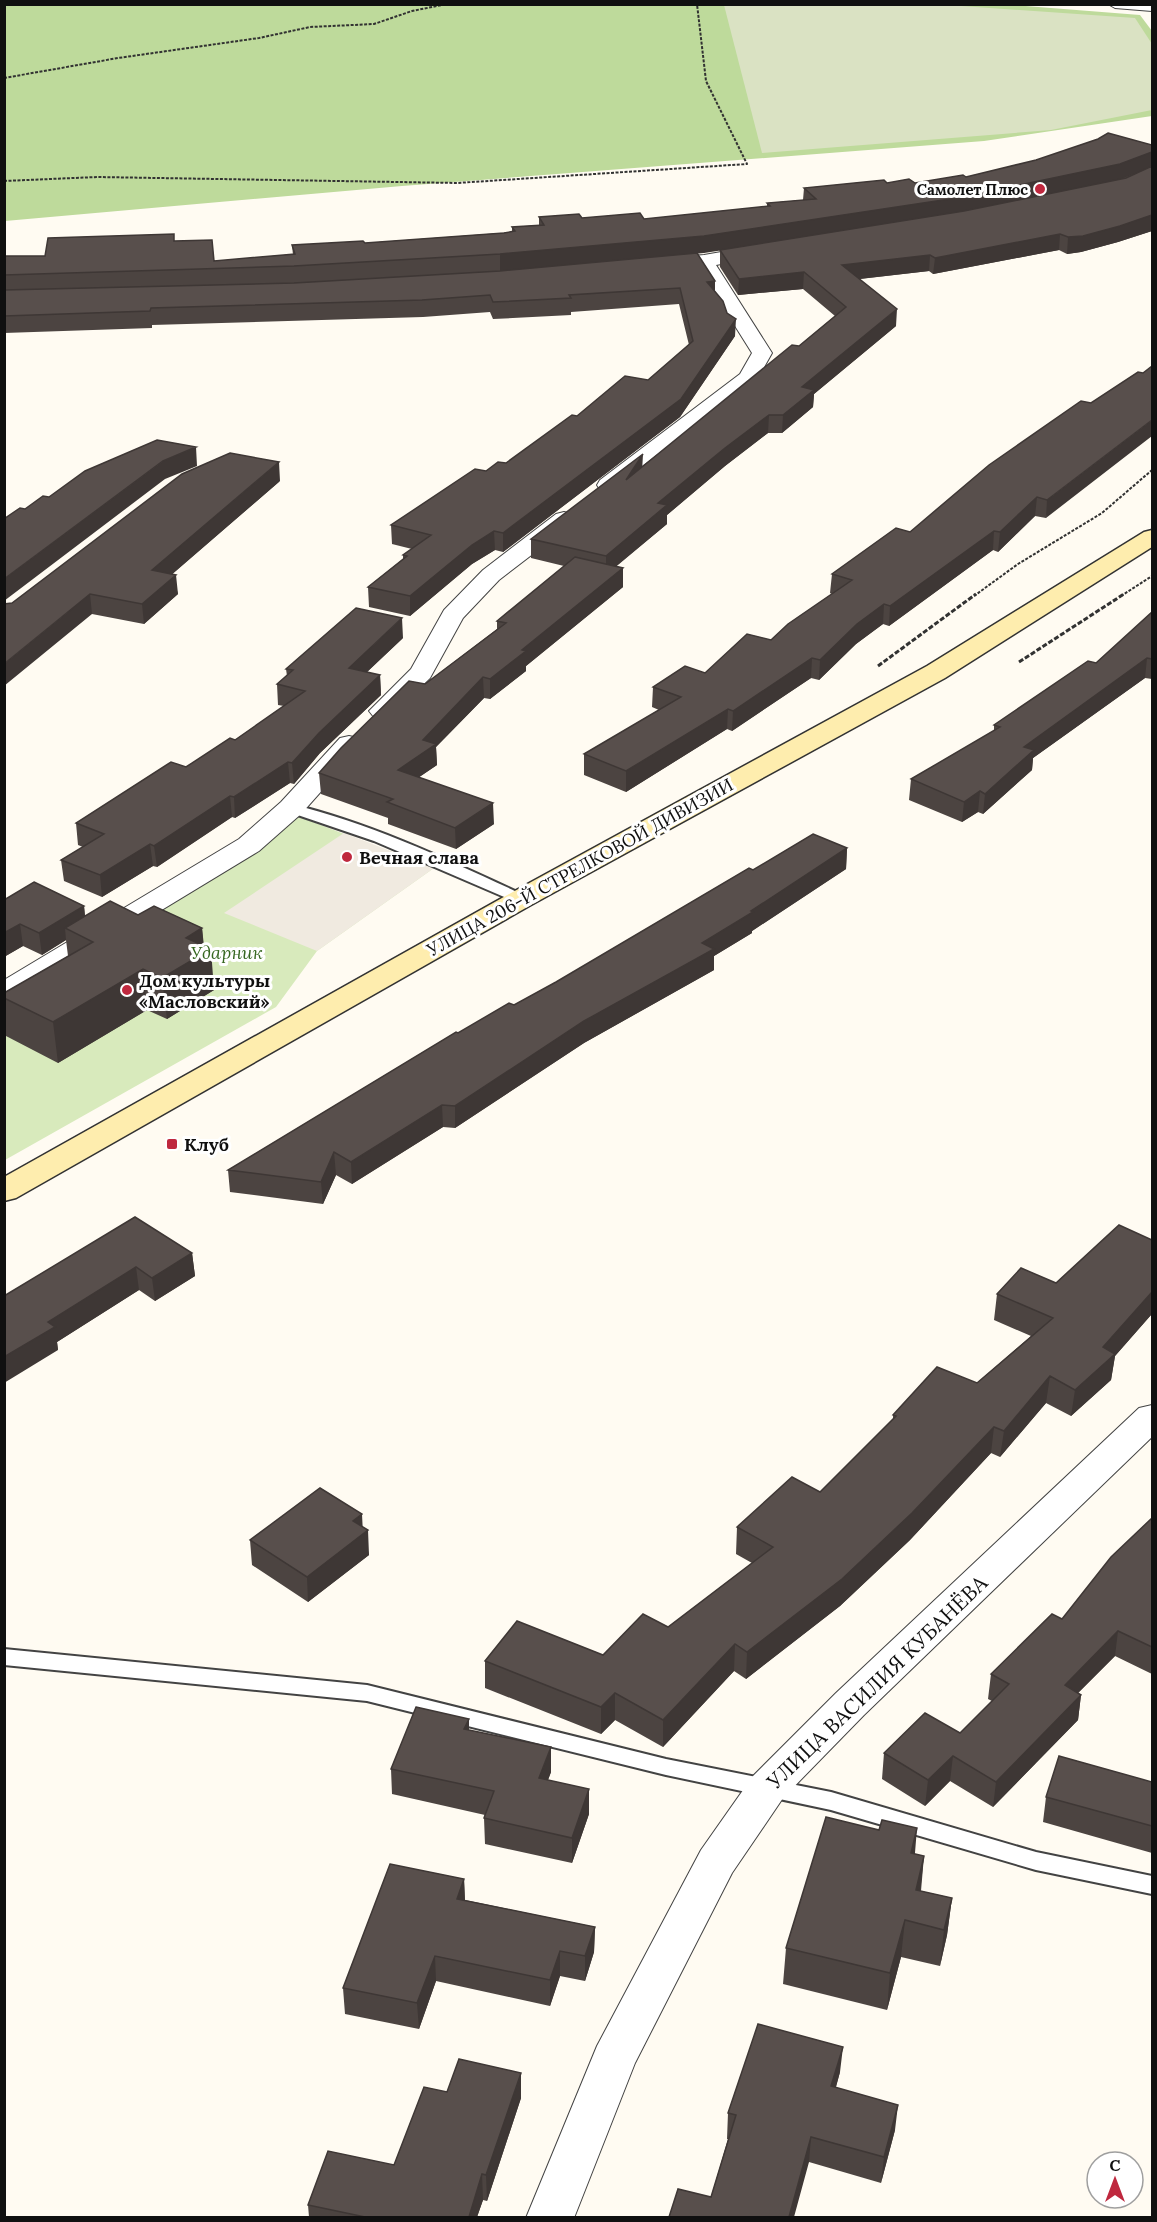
<svg xmlns="http://www.w3.org/2000/svg" width="1157" height="2222" viewBox="0 0 1157 2222" font-family="Lora,serif">
	<style>
		.green { fill: #d8eabc }
		.forest { fill: #beda9b }
		.cemetery { fill: #dae2c3 }
		.plaza { fill: #f0eae0 }
		.lines { fill: none; stroke-linecap: round; stroke-linejoin: round }
		.service-casing { stroke: #434343; stroke-width: 4 }
		.minor-casing { stroke: #434343; stroke-width: 2 }
		.secondary-casing { stroke: #323232; stroke-width: 3 }
		.path-far1 { stroke: #323232; stroke-width: 2; stroke-dasharray: 3 1.5; stroke-linecap: butt }
		.path { stroke: #323232; stroke-width: 3; stroke-dasharray: 5 2; stroke-linecap: butt }
		.service { fill: #fff; fill-rule: evenodd }
		.minor { fill: #fff; fill-rule: evenodd }
		.secondary { fill: #feedae; fill-rule: evenodd }
		.wall { fill: #4c4441 }
		.shaded-wall { fill: #3e3735 }
		.building { fill: #584f4c; stroke: #3e3735; stroke-width: 1.5 }
		.poi-dot { fill: #bf283e; stroke: #fff; stroke-width: 2 }
		.labels { text-anchor: middle; dominant-baseline: central; stroke-width: 6; stroke-linejoin: round; paint-order: stroke }
		.far-poi-label { font-size: 15px; font-weight: bold; fill: #101010; stroke: #fff; text-anchor: end }
		.poi-label { font-size: 18px; font-weight: bold; fill: #101010; stroke: #fff; text-anchor: start }
		.street-label { font-size: 18px; fill: #101010; stroke: #fff }
		.park-label { font-size: 18px; font-style: italic; fill: #366720; stroke: #fff }
		.near-street-label { font-size: 21px; fill: #101010; stroke: #fff }
	</style>
	<rect width="100%" height="100%" fill="#fffbf2"/>
	<path class="green" d="M297,816l137,52 -117,83 -41,56 -271,153 -1,-155z"/>
	<path class="forest" d="M1000,4l140,11 12,16v85l-168,25 -582,45 -397,35v-216z"/>
	<path class="cemetery" d="M947,5l188,13 17,26v66l-101,20 -289,23 -38,-148z"/>
	<path class="plaza" d="M344,833l90,35 -117,83 -93,-38z"/>
	<g class="lines">
		<defs>
			<path id="service" d="M291,804c82,20 159,57 235,92l2,3 -2,3h-10l-142,-61 -88,-30 -2,-3z
				M4,1649l363,36 299,74 165,33 205,60 116,24v18l-116,-24 -205,-60 -165,-35 -299,-74 -363,-36z"/>
			<path id="minor" d="M1108,4h44v7l-37,-3z
				M762,245l7,2 2,4 -2,4 -53,10 56,88 -14,25 -142,112 -8,2 -8,-2 -3,-5 3,-5 140,-106 12,-21 -54,-86 -39,4 -7,-2 -2,-4 2,-4 7,-2 45,-4z
				M564,512l8,2 3,5 -3,5 -73,56 -36,38 -33,60 -39,38 -9,3 -9,-3 -4,-5 42,-42 33,-59 39,-40 73,-56z
				M349,736l9,2 4,6 -4,6 -57,64 -42,37 -244,148 -11,3v-22l235,-141 42,-37 59,-64z
				M1152,1405v32l-288,278 -81,83 -51,75 -97,190 -61,155h-48l71,-172 104,-196 52,-74 83,-83 303,-285z"/>
			<path id="secondary" d="M1152,530v17l-207,131 -414,227 -515,293 -12,3v-24l507,-284 416,-227 217,-134z"/>
		</defs>
		<use href="#service" class="service-casing"/>
		<use href="#minor" class="minor-casing"/>
		<use href="#secondary" class="secondary-casing"/>
		<path class="path-far1" d="M4,78l114,-20 141,-20 51,-11 64,-3 38,-13 35,-7
			M4,181l93,-4 360,6 290,-19 -41,-83 -9,-77
			M974,596l44,-32 84,-51 50,-43
			M1121,596l31,-20"/>
		<path class="path" d="M1019,662l105,-68
			M878,666l98,-72"/>
		<use href="#service" class="service"/>
		<use href="#minor" class="minor"/>
		<use href="#secondary" class="secondary"/>
	</g>
	<path class="wall" d="M1152,145v86l-34,11 -37,10 -14,2 -8,-4 -126,24 -4,-3 -69,8 36,47 -82,68 -1,13 -31,26h-14l-43,33 -58,49v9l-51,42 7,2v19l-97,79v5l-36,28 -6,-1 -48,49 1,18 -18,12 75,47 -38,25 -68,-25v-6l-67,-24 -2,-21 106,-89 72,-55v-8l67,-55 -33,-8v-19l111,-73 157,-120 36,-30 -32,-27 -65,6 -18,-28v-17l6,-1 -29,4 18,28v10l12,22 8,23 -55,81 -177,135 -8,-2 -23,14 -62,52 -41,-9 -1,-20 35,-28v-4l9,-6 -20,-5 -1,-19 95,-54 20,-8 71,-47 71,-36 41,-35 -10,-41 -108,8v3l-78,4 -3,-7 -67,5 -271,8v3l-148,5v-77h41l129,-15 40,20 79,-6 -1,-10 73,-2 147,-11v-5l27,-2v-8l105,2 123,-12v-4l36,-3 1,-12 83,-5h28l51,-6z
		M1081,401l-35,117 -11,-2 -37,36 -5,-2 -104,76 -6,-2 -27,20 -37,36 -8,-2 -79,53 -5,-2 -101,63 -42,-17v-21l75,-44 -7,-3 1,-20 52,-14 66,-33 61,-46 -2,-1 2,-19 78,-42z
		M280,481l-108,93 6,20 -34,30 -52,-10 -80,-11z
		M1152,612v67l-7,-1 -112,80 -1,12 -49,44 -5,-2 -16,10 -53,-22 2,-21 83,-48v-6l102,-62z
		M403,638l-36,34 13,3 1,20 -61,58 -26,31 -4,-1 -55,35 -3,-1 -75,50 -4,-1 -51,31 -38,-16 -3,-21 22,-13 -5,-2 -2,-22 110,-56 49,-27 49,-34 -6,-1 -1,-21 10,-8 -1,-7z
		M847,848l-1,21 -94,62v2l-38,23v14l-130,73 -129,85 -12,-1 -91,57 -16,-9 -13,29 -93,-12 -2,-22 230,-137 56,-28 42,-23 197,-112z
		M4,900l80,6 1,10 53,-1 64,13 2,18 10,44 -47,29 -20,-9 -89,53 -52,-27 -2,-9v-34l64,-37 -2,-16 -24,15 -19,-9 -19,11z
		M1152,1240v76l-1,-1 -36,41 -4,24 -40,36 -25,-13 -46,54 -9,-4 -81,87 -70,66 -94,73 -12,-8 -71,76 -48,-27 -14,14 -116,-46v-27l118,-6 65,-28 84,-64 -16,-9 1,-27 83,-35 73,-73v-4l84,-32 54,-47 -37,-16 3,-26 59,-11z
		M192,1253l3,23 -40,25 -16,-11 -82,52 1,8 -54,-54z
		M362,1514v13l7,28 -61,47 -56,-37 -2,-25z
		M1152,1518v156l-37,-18 -37,37 3,2 -3,25 -85,87 -43,-26 -25,25 -43,-27 2,-26 76,-20 32,-32 -4,-2 3,-25 71,-55z
		M469,1719v11l82,42 -3,8 41,34 -17,49 -87,-19 -1,-26 1,-3 -93,-21 -1,-25z
		M1152,1782v71l-109,-31 3,-25z
		M915,1854l9,2 -3,35 31,7 -5,37 -7,31 -39,-9 -14,53 -104,-26 3,-36z
		M464,1879l1,21 130,27 -1,25 -9,29 -25,-5 -10,30 -114,-25 -17,48 -74,-15 -2,-26z
		M840,2072l-4,15 59,43 -14,53 -72,-21 -98,35 17,-58h-1l1,-26z
		M447,2092l74,6 -34,103 -4,-1 -6,17h-168l-1,-12 86,-40z"/>
	<path class="shaded-wall" d="M1152,152v15l-34,13 -156,33 -258,40 -204,18v-17z
		M1152,215v16l-34,11 -37,10 -14,2 1,-17z
		M1060,234l-1,16 -126,24 2,-16z
		M930,255l-1,16 -88,10 1,-16z
		M804,272l-1,17 -65,6 1,-16z
		M715,281v17l-8,-16z
		M897,309l-1,17 -82,68 -1,13 -31,26 1,-18 19,-28z
		M736,319l-1,17 -55,81 -177,135v-19z
		M769,415l-1,18 -43,33 -58,49v9l-61,51v-19l52,-53 67,-55z
		M1152,420v16l-106,82 1,-18z
		M196,447l1,19 -32,13 -161,122v-22l159,-118z
		M643,454l-1,18 -16,8z
		M279,462l1,19 -126,109 -2,-20z
		M1037,497l-2,19 -37,36 2,-20z
		M494,531l1,19 -23,14 -62,52v-20l62,-51z
		M994,531l-1,19 -104,76 1,-20z
		M623,568v19l-97,79v5l-36,28v-20l32,-29z
		M176,575l2,19 -34,30 -2,-20z
		M90,594l2,20 -88,72v-22z
		M884,604l-1,20 -27,20 -37,36 1,-20 37,-36z
		M402,618l1,20 -53,50 -1,-20z
		M812,658l-1,20 -79,53 1,-20z
		M1147,658l-2,20 -112,80 -1,12 -49,44 2,-20 39,-47z
		M380,675l1,20 -61,58 -26,31 -2,-21 27,-30z
		M483,677l1,21 -48,49 1,18 -38,26 -1,-21 25,-30z
		M728,709l-1,20 -101,63v-21z
		M288,762l2,21 -55,35 -1,-21z
		M980,791l-2,21 -16,10 2,-20z
		M230,796l2,21 -75,50 -3,-21z
		M493,803l1,21 -38,25 -1,-21z
		M150,844l3,22 -51,31 -2,-22z
		M847,848l-1,21 -94,62v2l-38,23v14l-130,73 -129,85v-22l247,-163z
		M84,906l2,22h-21l1,12 -24,15 -3,-22z
		M20,924l3,22 -19,11v-24z
		M202,928l2,25 7,-4 3,41 -47,29 -5,-41 24,-40z
		M143,969l4,41 -89,53 -5,-41z
		M442,1105l1,22 -91,57 -1,-22z
		M334,1152l2,23 -13,29 -2,-22z
		M192,1253l3,23 -40,25 -3,-23z
		M136,1267l3,23 -82,52 1,8 -54,33v-26l44,-35z
		M1152,1292l-1,23 -36,41 -4,24 -40,36 4,-26 28,-43z
		M1050,1376l-4,27 -46,54 4,-26z
		M994,1427l-3,26 -81,87 -70,66 -94,73 1,-27z
		M362,1514l1,20 5,-4 1,25 -61,47 -1,-25 46,-56z
		M1118,1631l-3,25 -54,54 4,-25z
		M735,1644l-1,27 -71,76v-27z
		M615,1693v27l-14,14v-27z
		M1081,1695l-3,25 -85,87 3,-25z
		M469,1719v25l-5,-15z
		M551,1747v25l-12,31v-25z
		M953,1756l-3,25 -25,25 3,-26z
		M589,1789v25l-17,49v-25z
		M917,1828l-3,37 -3,-12z
		M924,1856l-4,37 -4,-3z
		M464,1879l1,25 -8,-5z
		M952,1898l-5,37 -7,31 4,-36z
		M905,1920l-4,37 -14,53 3,-37z
		M595,1927l-1,25 -9,29v-25z
		M560,1951v25l-10,30v-26z
		M435,1956l1,25 -17,48 -2,-26z
		M843,2047l-3,25 -11,39 2,-25z
		M521,2073v25l-34,103 -1,-26z
		M898,2105l-3,25 -14,53 3,-26z
		M811,2137l-2,25 -15,55h-5z
		M482,2174l1,26 -6,17h-8z"/>
	<path class="building" d="M1108,133l44,12v7l-32,12 -157,33 -259,39 -204,18 -206,12 -290,9v-19h41l3,-18 126,-4v7l38,-1 2,21 81,-7 -3,-9 71,-4 2,2 139,-10 11,-2 -3,-4 32,-2 -5,-8 40,-3 3,4 58,-5 4,6 126,-13 -3,-3 49,-4 -12,-11 80,-8 3,3 22,-4 6,4 48,-8 3,2 70,-17 62,-21z
		M1152,166v49l-32,11 -37,10 -15,1 -8,-3 -125,24 -5,-3 -88,10 55,44 -95,78 12,3 -31,25h-14l-44,33 -67,55 9,2 -61,51 -75,-17 112,-85 -17,26 166,-135 7,1 47,-39 -42,-35 -65,7 -19,-29 244,-39 162,-33z
		M697,253l18,28 -8,1 16,19 4,12 9,6 -55,80 -178,134 -9,-2 -22,14 -62,51 -42,-9 39,-31 -4,-1 28,-20 -40,-10 84,-56 11,2 12,-9 8,1 66,-48 5,1 48,-40 23,4 45,-39 -13,-53 -111,7 2,3 -78,4 -3,-7 -68,5 -271,8 -1,3 -146,5v-26l290,-7 206,-12z
		M1152,366v54l-105,80 -10,-3 -37,35 -6,-1 -104,75 -6,-2 -27,20 -37,36 -8,-2 -79,53 -5,-2 -102,62 -42,-17 97,-57 -28,-10 32,-21 20,7 42,-39 24,6 17,-16 64,-44 -20,-6 64,-46 14,4 79,-67 92,-64 10,2 47,-31 5,1z
		M157,440l39,7 -33,14 -159,118v-60l16,-11 5,1 18,-13 6,1 36,-26z
		M230,453l49,9 -127,108 24,5 -34,29 -52,-10 -86,70v-60l8,-1 170,-129z
		M575,557l48,11 -101,82 4,1 -36,28 -7,-2 -60,63 13,4 -38,26 95,33 -38,25 -68,-26 6,-3 -74,-26 22,-25 68,-67 16,3 81,-61 -9,-2z
		M356,608l46,10 -53,50 31,7 -61,58 -27,30 -4,-1 -54,35 -4,-1 -76,50 -4,-2 -50,31 -39,-15 43,-26 -28,-11 95,-61 15,5 44,-29 5,2 70,-49 -28,-7 16,-14 -7,-1z
		M1152,612v47l-5,-1 -123,89 10,3 -49,44 -5,-3 -16,11 -53,-23 89,-52 -6,-2 94,-64 8,2z
		M813,834l34,14 -96,63 2,1 -51,31 12,6 -130,72 -129,85 -13,-1 -91,57 -17,-10 -13,30 -93,-12 228,-138 2,1 51,-30 5,2 42,-23 193,-114 4,2z
		M34,882l50,24 -45,27 -19,-9 -16,9v-33z
		M110,901l28,14 16,-9 48,22 -16,10 25,11 -49,29 -19,-9 -90,53 -49,-24v-5l89,-51 -28,-14z
		M135,1217l57,36 -40,25 -16,-11 -88,55 7,5 -51,30v-61z
		M1119,1225l33,15v52l-49,55 12,7 -40,36 -25,-14 -46,55 -10,-4 -82,86 -70,66 -95,73 -12,-8 -72,76 -48,-27 -14,14 -116,-46 32,-40 86,34 40,-41 25,13 105,-80 -36,-20 55,-50 28,15 76,-76 -3,-1 44,-48 40,16 76,-65 -56,-24 24,-26 35,15z
		M320,1488l42,26 -9,7 15,9 -61,47 -57,-37z
		M1152,1518v129l-34,-16 -53,54 16,10 -85,87 -43,-26 -25,24 -44,-27 41,-40 35,20 49,-49 -18,-10 61,-60 10,5 49,-62z
		M416,1707l53,12 -5,10 87,18 -12,31 50,11 -17,49 -88,-20 10,-27 -103,-22z
		M1059,1756l93,26v44l-106,-29z
		M826,1817l53,13 3,-10 35,8 -6,25 13,3 -8,34 36,8 -8,32 -39,-10 -15,53 -104,-25z
		M390,1864l74,15 -7,20 138,28 -10,29 -25,-5 -10,29 -115,-24 -18,47 -74,-15z
		M758,2024l85,23 -12,39 67,19 -14,52 -73,-20 -22,80h-120l9,-28 33,8 25,-82 -8,-2z
		M459,2059l62,14 -35,102 -4,-1 -13,43h-104l-57,-12 20,-54 66,14 30,-78 23,5z"/>
	<g class="poi-dot">
		<circle cx="1040" cy="189" r="6"/>
		<circle cx="347" cy="857" r="6"/>
		<circle cx="127" cy="990" r="6"/>
		<rect x="166" y="1138" width="12" height="12" rx="3"/>
	</g>
	<g class="labels">
		<g class="far-poi-label">
			<text x="1028" y="189">Самолет Плюс</text>
		</g>
		<g class="poi-label">
			<text x="359" y="857">Вечная слава</text>
			<text x="139" y="980">Дом культуры<tspan x="139" dy="21">«Масловский»</tspan></text>
			<text x="184" y="1144">Клуб</text>
		</g>
		<g class="street-label">
			<text transform="translate(580 867) rotate(-29)">УЛИЦА 206-Й СТРЕЛКОВОЙ ДИВИЗИИ</text>
		</g>
		<g class="park-label">
			<text x="227" y="952">Ударник</text>
		</g>
		<g class="near-street-label">
			<text transform="translate(877 1682) rotate(-44)">УЛИЦА ВАСИЛИЯ КУБАНЁВА</text>
		</g>
	</g>
	<rect width="1157" height="2222" fill="none" stroke="#101010" stroke-width="12"/>
	<g transform="translate(1115 2180)"><circle r="28" fill="#ffffff" stroke="#9f9f9f" stroke-width="1.5"/>
	<path d="M0-4.5L10 22L0 15L-10 22Z" fill="#bf283e"/>
	<text y="-9" font-size="16" font-weight="bold" text-anchor="middle" fill="#101010">С</text>
	</g>
</svg>
